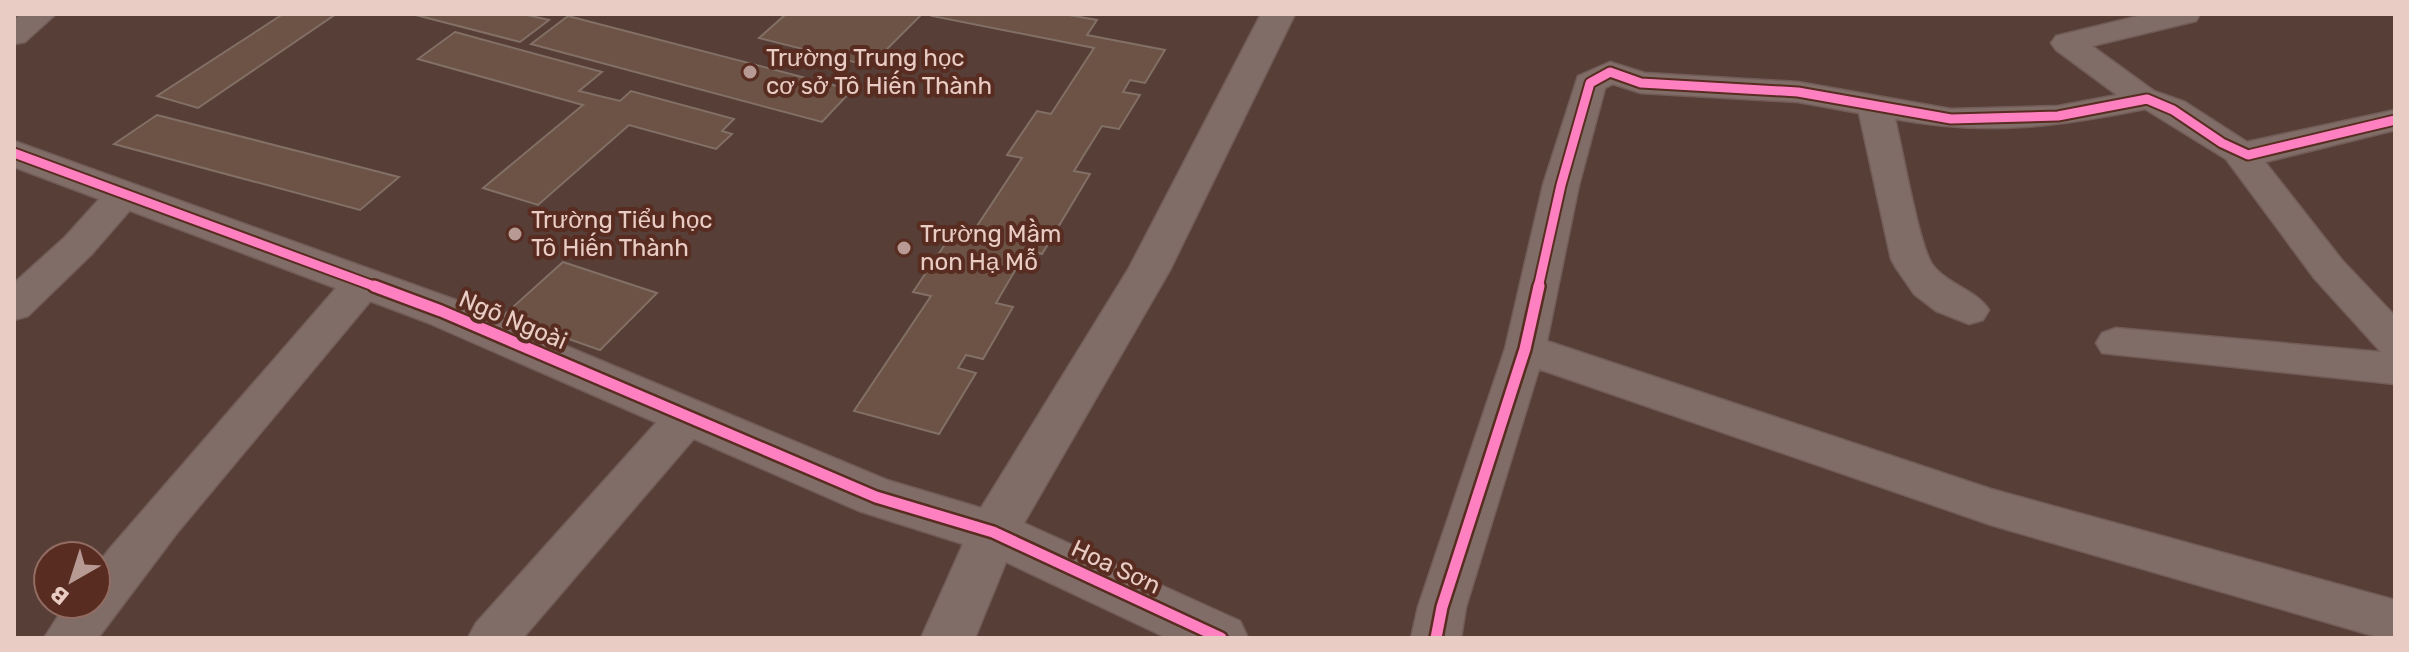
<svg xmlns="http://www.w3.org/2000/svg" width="2409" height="652" viewBox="0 0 2409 652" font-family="Rubik,sans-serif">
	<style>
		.building { fill: #6c5345; stroke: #826f66; stroke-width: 2 }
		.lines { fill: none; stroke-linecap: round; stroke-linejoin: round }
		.street-casing { stroke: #725c57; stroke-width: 3 }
		.secondary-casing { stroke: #725c57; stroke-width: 3 }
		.street { fill: #806d67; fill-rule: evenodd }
		.secondary { fill: #806d67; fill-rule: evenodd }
		.cycleway-far1-casing { stroke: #582c20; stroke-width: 13 }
		.cycleway-casing { stroke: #582c20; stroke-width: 16 }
		.cycleway-far1 { stroke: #ff80c0; stroke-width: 9 }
		.cycleway { stroke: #ff80c0; stroke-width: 11 }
		.poi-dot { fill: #b69a93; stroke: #582c20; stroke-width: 3 }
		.labels { text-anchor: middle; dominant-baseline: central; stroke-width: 8; stroke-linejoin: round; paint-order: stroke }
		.poi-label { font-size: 24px; fill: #e9ccc4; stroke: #582c20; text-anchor: start }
		.street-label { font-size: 24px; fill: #e9ccc4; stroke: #582c20 }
	</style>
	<rect width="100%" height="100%" fill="#573e37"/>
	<path class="building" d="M283,14h53l-138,94 -41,-12z
		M412,14h111l26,6 -29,22z
		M786,14h136l-52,52 -111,-28z
		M934,14h129l34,6 -10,15 78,15 -20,33 -15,-3 -7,12 17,3 -21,34 -17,-3 -28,45 16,3 -48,80 -15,-4 -31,53 17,4 -30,52 -17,-4 -8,13 18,5 -37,61 -85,-23 77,-115 -18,-4 41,-61 17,4 51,-77 -15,-3 30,-44 14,3 43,-66 -162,-32z
		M568,16l284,74 -30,32 -291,-78z
		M455,32l147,40 -23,19 41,10 11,-10 103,28 -12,12 10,3 -16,15 -87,-24 -91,80 -55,-17 100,-83 -165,-46z
		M157,115l242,62 -39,33 -246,-66z
		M563,262l94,31 -57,57 -97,-34z"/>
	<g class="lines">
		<defs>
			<path id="street" d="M21,14h35l-31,28 -11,2v-24z
				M2147,14h53l-4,7 -104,25 62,45 31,11 62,40 148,-32v20l-130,32 77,98 53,56v68l-293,-31 -6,-10 6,-10 14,-5 265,24 -67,-74 -88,-119 -81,-50c-90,18 -158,27 -250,10 7,28 24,126 37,145 15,21 45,26 57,46l-6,10 -14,4 -33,-13 -22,-17 -18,-26 -5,-9 -32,-146 -61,-11 -157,-9 -28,-9 -8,4 -26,97 -32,156 444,148 404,111v38h-14l-390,-113 -452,-156 -73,238 -5,31h-50l7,-31 87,-258 38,-164 35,-109 32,-14 35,11 153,9 153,27 107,-3 59,-11 -61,-45 -5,-7 5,-7z
				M124,182l13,4 5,8 -5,8 -46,53 -63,61 -14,4v-37l51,-46 46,-51z
				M364,269l14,3 5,10 -5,10 -201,241 -79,105h-54l22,-34h30v-38l15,-19 239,-275z
				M688,400l15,4 6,12 -6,12 -180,210h-55l8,-15 197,-219z"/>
			<path id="secondary" d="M1261,14h34l-125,256 -146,253 216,98 8,17h-81l-161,-76 -31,76h-54l42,-94 -104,-33 -433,-189 -412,-155v-26l442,159 431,180 94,28 148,-240z"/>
		</defs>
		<use href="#street" class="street-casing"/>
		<use href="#secondary" class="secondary-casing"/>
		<use href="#street" class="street"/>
		<use href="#secondary" class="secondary"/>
		<defs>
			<path id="cycleway-far1" d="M14,153l365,135
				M1538,288l23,-103 29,-102 20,-11 31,11 157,9 153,27 107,-3 89,-17 26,11 49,33 26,12 147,-35"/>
			<path id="cycleway" d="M374,286l67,25 435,186 117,35 228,106
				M1436,638l6,-31 83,-258 14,-63"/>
		</defs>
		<use href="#cycleway-far1" class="cycleway-far1-casing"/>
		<use href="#cycleway" class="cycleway-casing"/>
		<use href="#cycleway-far1" class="cycleway-far1"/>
		<use href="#cycleway" class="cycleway"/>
	</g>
	<g class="poi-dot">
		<circle cx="750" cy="72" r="8"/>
		<circle cx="515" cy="234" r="8"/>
		<circle cx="904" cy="248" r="8"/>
	</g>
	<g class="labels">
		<g class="poi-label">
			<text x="766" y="58">Trường Trung học<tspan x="766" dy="28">cơ sở Tô Hiến Thành</tspan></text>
			<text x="531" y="220">Trường Tiểu học<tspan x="531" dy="28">Tô Hiến Thành</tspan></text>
			<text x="920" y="234">Trường Mầm<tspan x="920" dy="28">non Hạ Mỗ</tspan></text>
		</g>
		<g class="street-label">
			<text transform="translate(513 320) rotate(23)">Ngõ Ngoài</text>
			<text transform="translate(1116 567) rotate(25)">Hoa Sơn</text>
		</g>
	</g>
	<rect width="2409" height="652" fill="none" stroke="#e9ccc4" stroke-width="32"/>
	<g transform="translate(72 580) rotate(219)"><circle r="38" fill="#582c20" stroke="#926c62" stroke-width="2"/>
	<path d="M0-6L14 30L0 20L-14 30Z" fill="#b69a93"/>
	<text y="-12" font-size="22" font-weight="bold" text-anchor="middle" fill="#e9ccc4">B</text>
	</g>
</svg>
